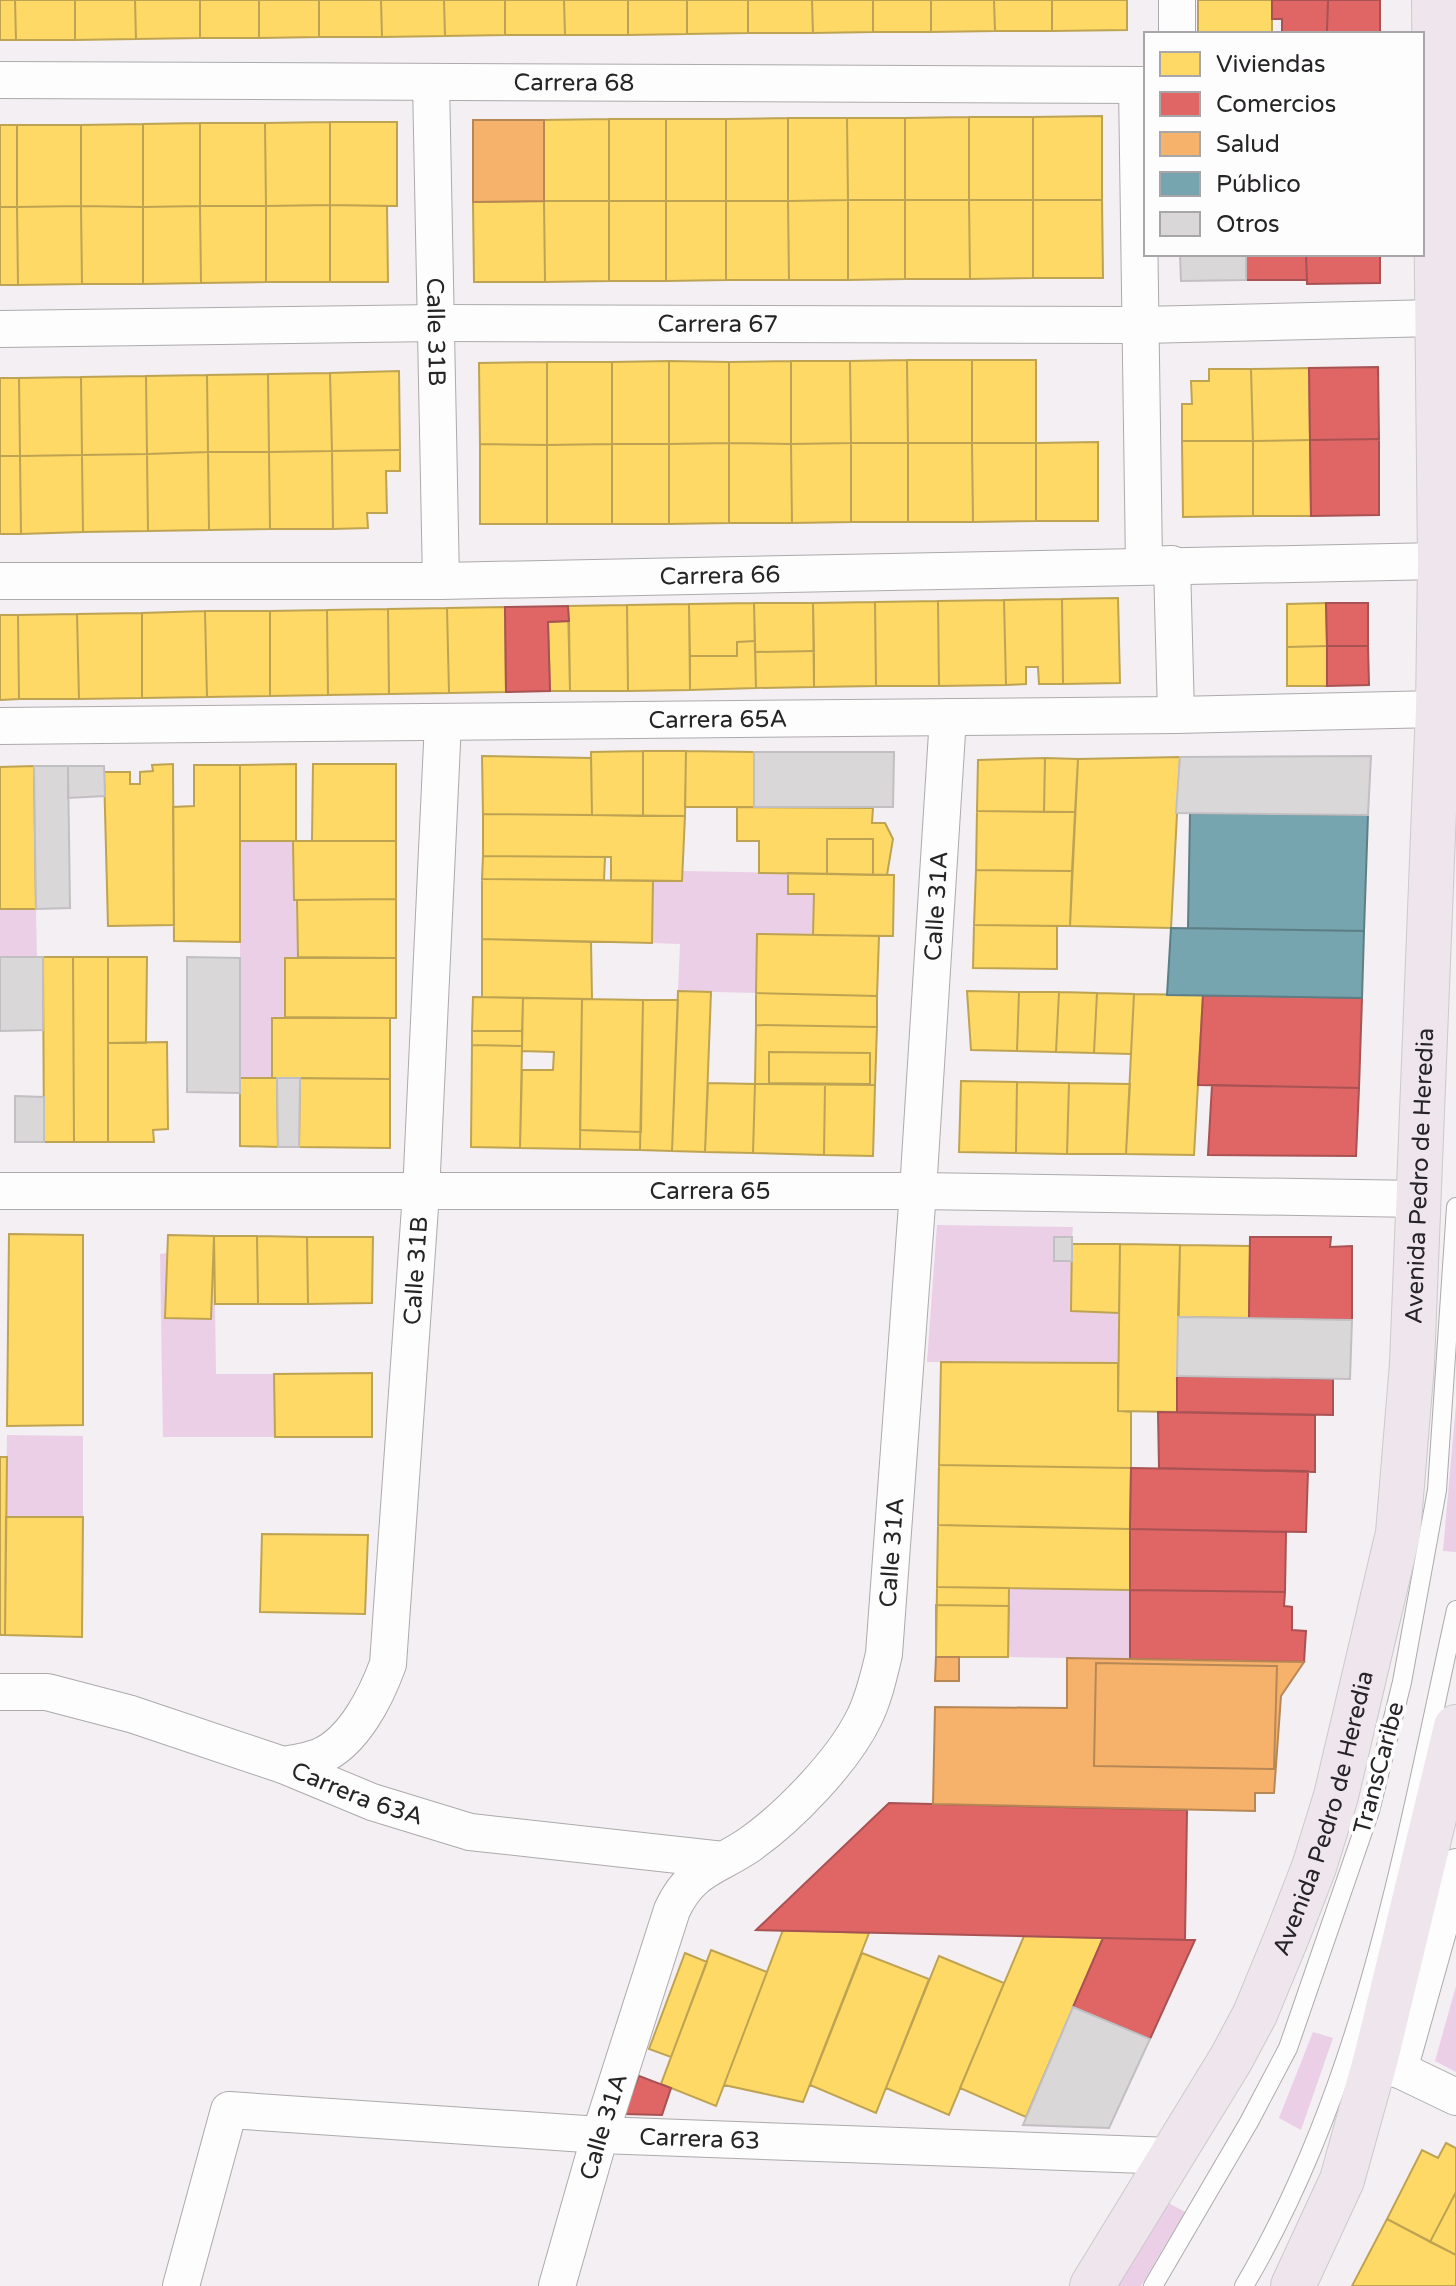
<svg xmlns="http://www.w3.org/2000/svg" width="1456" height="2286" viewBox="0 0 1456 2286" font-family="'Varela Round',sans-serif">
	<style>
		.green { fill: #eacfe6 }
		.homes { fill: #ffd966; stroke: #bea353; stroke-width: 2 }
		.shops { fill: #e06666; stroke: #a85253; stroke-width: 2 }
		.health { fill: #f6b26b; stroke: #b88756; stroke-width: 2 }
		.public { fill: #76a5af; stroke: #5e7e86; stroke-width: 2 }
		.building { fill: #dad7d9; stroke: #c2bfc2; stroke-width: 2 }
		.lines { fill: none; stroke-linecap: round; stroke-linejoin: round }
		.lane-casing { stroke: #adaaac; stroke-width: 20 }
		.street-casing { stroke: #adaaac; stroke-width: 38 }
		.highway-casing { stroke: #cbc9cb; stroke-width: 46 }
		.lane { stroke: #fdfdfd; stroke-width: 18 }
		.street { stroke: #fdfdfd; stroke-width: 36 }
		.highway { stroke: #eee6ec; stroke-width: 44 }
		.labels { text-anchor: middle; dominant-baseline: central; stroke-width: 8; stroke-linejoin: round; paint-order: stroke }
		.street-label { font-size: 24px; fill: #262426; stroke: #fefdfe }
	</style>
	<rect width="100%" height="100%" fill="#f3eff2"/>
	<path class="green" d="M240,841h53l5,116 -13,1v59l-13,1v60h-32z
		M683,871l105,2v21h26l-1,41 -57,58 -78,-2 2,-47 -28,-1 1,-62h29z
		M0,909h36l1,48h-37z
		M937,1225l136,2 -1,10 -18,1v23h18l-1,50 48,2 -1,50 -191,-1z
		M214,1236l2,138h58l1,63h-112l-3,-183 7,-1 -2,65 46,1z
		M1456,1404v148l-13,-1z
		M7,1435l76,1v81h-77z
		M1009,1588l121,2v69l-122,-2z
		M1456,1986v86l-21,-11z
		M1313,2032l20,6 -32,92 -22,-12z
		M1167,2202l18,10 -44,74h-26z"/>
	<path class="homes" d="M0,0h15l1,40h-16z
		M15,0h60v40h-59z
		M75,0h60l1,39 -61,1z
		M135,0h65v38l-64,1z
		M200,0h59v38h-59z
		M259,0h60v37l-60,1z
		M319,0h62l1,37h-63z
		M381,0h63l1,36 -63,1z
		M444,0h61v35l-60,1z
		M505,0h59l1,35h-60z
		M564,0h64v35h-63z
		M628,0h59v34l-59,1z
		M687,0h61v33l-61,1z
		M748,0h64l1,33h-65z
		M812,0h61v32l-60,1z
		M873,0h58v32h-58z
		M931,0h63l1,31 -64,1z
		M994,0h58v31h-57z
		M1052,0h75v30l-75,1z
		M1198,0h74v34h-74z
		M1102,116v84h-69v-83z
		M969,117v83h-64v-82z
		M969,117h64v83h-64z
		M788,118v83h-62v-82z
		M788,118h59l1,82 -60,1z
		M847,118h58v82h-57z
		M609,119v82h-65v-81z
		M609,119h57v82h-57z
		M666,119h60v82h-60z
		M330,122h67v84l-67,-1z
		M330,122v83l-64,1 -1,-83z
		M200,123h65l1,83h-66z
		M200,123v83l-57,1v-83z
		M143,124v83l-62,-1v-81z
		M0,125h17v82h-17z
		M17,125h64v81l-64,1z
		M848,200h57v79l-57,1z
		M848,200v80h-59l-1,-79z
		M905,200h64l1,79h-65z
		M969,200h64v78l-63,1z
		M1033,200h69l1,78h-70z
		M544,201h65v80l-64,1z
		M544,201l1,81h-71l-1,-80z
		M609,201h57v80h-57z
		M666,201h60v79l-60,1z
		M726,201h62l1,79h-63z
		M330,205l57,1 1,76h-58z
		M330,205v77h-64v-76z
		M81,206l62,1v77h-61z
		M81,206l1,78 -64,1 -1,-78z
		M200,206h66v76l-65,1z
		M200,206l1,77 -58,1v-77z
		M0,207h17l1,78h-18z
		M907,360h65v83h-64z
		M907,360l1,83h-57l-1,-82z
		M972,360h64v83h-64z
		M669,361l60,1v81l-60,1z
		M669,361v83h-57v-82z
		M791,361h59l1,82 -60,1z
		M791,361v83l-62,-1v-81z
		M547,362h65v82l-65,1z
		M547,362v83l-67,-1 -1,-81z
		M1309,368l1,72 -57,1 -2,-72z
		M1209,369h42l2,72h-71v-37h10l-1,-23h18z
		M399,371l1,79 -68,1 -2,-78z
		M330,373l2,78 -63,1 -1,-78z
		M268,374l1,78h-61l-1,-77z
		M207,375l1,77 -61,2 -1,-78z
		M146,376l1,78 -65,1 -1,-78z
		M81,377l1,78 -62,1 -1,-78z
		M0,378h19l1,78h-20z
		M1310,440l1,76h-58v-75z
		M1182,441h71v75l-70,1z
		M1098,442v79h-62v-78z
		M729,443v80l-60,1v-80z
		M729,443l62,1 1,79h-63z
		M851,443v79l-59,1 -1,-79z
		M851,443h57v79h-57z
		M908,443h64l1,79h-65z
		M972,443h64v78l-63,1z
		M480,444l67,1v79h-67z
		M612,444v80h-65v-79z
		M612,444h57v80h-57z
		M400,450v21h-14l1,42h-20l1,15 -35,1 -1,-78z
		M332,451l1,78h-63l-1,-77z
		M208,452l1,78 -61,1 -1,-77z
		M208,452h61l1,77 -61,1z
		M147,454l1,77 -65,1 -1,-77z
		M82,455l1,77 -62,2 -1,-78z
		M0,456h20l1,78h-21z
		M1118,598l2,85 -57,1 -1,-85z
		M1062,599l1,85h-24l-1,-17h-12v17l-20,1 -2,-85z
		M1004,600l2,85 -67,1 -1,-85z
		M938,601l1,85h-63l-1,-84z
		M875,602l1,84 -62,1 -1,-84z
		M754,603h59l1,48 -59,1z
		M754,603l1,38 -18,1v14h-47l-1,-52z
		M1326,603l1,43 -40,1v-43z
		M689,604l1,86 -62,1 -1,-86z
		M627,605l1,86h-58l-2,-85z
		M505,607l1,85 -57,1 -2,-85z
		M447,608l2,85 -60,1 -1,-85z
		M388,609l1,85 -61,1 -1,-85z
		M327,610l1,85 -58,1v-85z
		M205,611l2,86 -65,1v-85z
		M205,611h65v85l-63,1z
		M142,613v85l-63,1 -2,-85z
		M77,614l2,85h-60l-1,-84z
		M0,615h18l1,84 -19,1z
		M569,621l1,70h-20l-2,-69z
		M755,641l1,47 -66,2v-34h47v-14z
		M1327,646v40h-40v-39z
		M814,651v36l-58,1 -1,-36z
		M643,751v65l-51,-1 -1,-63z
		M643,751h43l-1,65h-42z
		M686,751l68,1v55h-69z
		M482,756l109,2 1,57 -109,-1z
		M1180,757l-9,171 -101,-2 8,-167z
		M1045,758l33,1 -3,53h-31z
		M1045,758l-1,54 -67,-1 1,-51z
		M173,764l1,161 -66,1 -4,-154h26v12h10v-12l13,-1 -1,-6z
		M296,764v77h-56v-76z
		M313,764h83v77h-84z
		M194,765h46v177l-66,-1 -1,-134 21,-1z
		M34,766l2,143h-36v-142z
		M737,807l136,1 -1,15h13l8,16 -6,36 -128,-2v-32h-22z
		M977,811l98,1 -3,59 -96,-1z
		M483,814l202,2 -3,65 -71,-1v-23l-128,-1z
		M827,839h46v36l-46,-1z
		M293,841h103v58l-102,1z
		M483,856l122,1 -1,23 -122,-1z
		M976,870l96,1 -2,55 -96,-1z
		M788,873l106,2 -1,61 -80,-1 1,-41h-26z
		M482,879l171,2 -1,62 -170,-4z
		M396,899v59l-98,-1 -1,-57z
		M974,925l83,1v43l-84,-1z
		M757,934l122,2 -2,60 -121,-3z
		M482,939l109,3 1,57 -110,-2z
		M43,957h30l1,185h-30z
		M73,957h35v185h-34z
		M108,957h39l-1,86h-38z
		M285,958h111v60l-111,-1z
		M678,991l33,1 -6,160 -33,-1z
		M967,991l52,1 -2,59 -46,-1z
		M1019,992h40l-3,60 -39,-1z
		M1059,992l38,1 -3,60 -38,-1z
		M756,993l121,3v31l-121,-2z
		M1097,993l37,1 -3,60 -37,-1z
		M1134,994l69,1 -9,160 -68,-1z
		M473,997l50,1 -1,33h-50z
		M523,998l59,1 -2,150 -60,-1 2,-78h31l1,-18 -32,-1z
		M582,999l61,1 -3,150 -60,-1z
		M582,999l61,1 -2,132 -61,-2z
		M643,1000h35l-6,151 -32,-1z
		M272,1018h118v61l-118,-1z
		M756,1025l121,2 -2,58 -120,-1z
		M472,1031h50v15l-50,-1z
		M167,1042l1,87 -15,1 1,12h-46v-99z
		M472,1045l50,1 -2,102 -49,-1z
		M769,1052l101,1v31l-101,-1z
		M240,1078h37l1,69 -38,-1z
		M300,1078l90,1v69l-91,-1z
		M961,1081l56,1 -1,71 -57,-1z
		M1017,1082l52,1 -2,71 -51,-1z
		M708,1083l47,1 -2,69 -48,-1z
		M1069,1083l61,1 -4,70h-59z
		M755,1084h70l-1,71 -71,-2z
		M825,1084l50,1 -2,71 -49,-1z
		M9,1234l74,1v190l-76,1z
		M168,1235l46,1 -3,83 -46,-1z
		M214,1236h43l1,68h-43z
		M257,1236l50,1 1,67h-50z
		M307,1237h66l-1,66 -64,1z
		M1072,1244h48l-1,69 -48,-2z
		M1120,1244l60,1 -3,167 -59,-1z
		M1180,1245l70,1 -1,72 -71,-1z
		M941,1362l177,1v48l13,1v56l-192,-3z
		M372,1373v64h-97l-1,-63z
		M0,1457h7l-2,178h-5z
		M939,1465l192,3 -1,61 -192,-4z
		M6,1517h77l-1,120 -77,-2z
		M938,1525l192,4v61l-193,-3z
		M262,1534l106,1 -3,79 -105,-2z
		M937,1587l72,1 -1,69h-72z
		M936,1605l73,1 -1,51h-72z
		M783,1930l86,3 -66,169 -79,-17z
		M1024,1936l79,2 -77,179 -66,-29z
		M711,1950l56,22 -51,134 -55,-22z
		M685,1953l22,9 -36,95 -22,-8z
		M862,1953l67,26 -53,134 -66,-28z
		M939,1956l65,27 -55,132 -63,-27z
		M1446,2143l10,5v44l-26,50 -43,-23 35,-69 16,8z
		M1456,2192v63l-26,-13z
		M1387,2219l69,36v31h-104z"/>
	<path class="shops" d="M1272,0h56l-1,32h-45v-13h-10z
		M1328,0h52v32h-53z
		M1246,254h60l1,26h-61z
		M1306,254h74v29l-73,1z
		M1378,367l1,72 -69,1 -1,-72z
		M1379,439v76l-68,1 -1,-76z
		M1326,603h42v43h-41z
		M568,606l1,15 -21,1 2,69 -44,1 -1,-85z
		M1327,646h41l1,39 -42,1z
		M1203,995l159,3 -3,90 -161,-3z
		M1212,1085l147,3 -3,68 -148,-1z
		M1250,1237h81l-1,10 22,-1v74l-103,-2z
		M1177,1376l156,3v36l-156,-3z
		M1158,1412l157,3v57l-156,-4z
		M1131,1468l177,3 -2,61 -176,-3z
		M1130,1529l156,3 -1,60 -155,-2z
		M1130,1590l155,2 -1,14 8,1v23l14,1 -2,31 -174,-3z
		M889,1803l298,7 -2,130 -429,-10z
		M1103,1938l92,2 -45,99 -77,-32z
		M639,2076l32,12 -9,27 -38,-1z"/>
	<path class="health" d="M473,120h71v81l-71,1z
		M936,1657h23v24h-24z
		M1067,1658l237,4 -23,34 -7,97h-19v18l-322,-7 2,-97 132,1z
		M1096,1663l181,3 -3,103 -180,-3z"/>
	<path class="public" d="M1190,813l178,2 -4,116 -176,-3z
		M1171,928l193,3 -2,67 -195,-3z"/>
	<path class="building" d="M1180,254h66v26l-65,1z
		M754,752h140l-1,55h-139z
		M1371,756l-3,59 -192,-2 4,-56z
		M34,766h34l2,142 -34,1z
		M68,766h36l1,30 -37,2z
		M0,957h43v73l-43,1z
		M187,957l53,1v135l-53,-1z
		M277,1078h23l-1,69h-21z
		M15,1096l29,1v45h-29z
		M1054,1237h18v24h-18z
		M1178,1317l174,3 -2,59 -173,-3z
		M1073,2007l77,32 -41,89 -86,-3z"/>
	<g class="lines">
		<defs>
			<path id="lane" d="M1153,2286l96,-164 39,-74 82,-237 32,-129 35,-192 19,-283
				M1244,2286c122,-206 161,-446 212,-676"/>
			<g id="street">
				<path d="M1177,34v-34"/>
				<path id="s1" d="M0,80l1146,5"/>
				<path id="s2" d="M431,82l10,499"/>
				<path d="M1137,85l7,480 28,-1 4,151"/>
				<path id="s3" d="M0,329l437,-6 704,2 294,-7"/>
				<path id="s4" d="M0,581h441l999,-20"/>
				<path id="s5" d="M0,726l1176,-11 262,-6"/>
				<path id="s6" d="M0,1191h918l501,8"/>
				<path id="s7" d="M0,1692h47l84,22 152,51 89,37 98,30 253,28"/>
				<path id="s8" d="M283,1765c12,-2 26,-4 38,-9 33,-15 55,-59 67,-92l33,-471 22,-471"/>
				<path d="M1377,2059l79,38"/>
				<path d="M1399,2070l57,-203"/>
				<path id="s9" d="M181,2286l48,-176 371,25 572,21"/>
				<path id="s10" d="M557,2286l43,-151 72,-225c19,-41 43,-42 77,-65 40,-28 94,-84 115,-127 10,-20 15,-43 20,-64l34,-463 30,-474"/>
			</g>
			<g id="highway">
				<path id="s11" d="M1092,2286l139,-227 24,-45 33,-80 26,-67 22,-71 62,-263 14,-169 26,-655 2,-148 -6,-561"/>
				<path d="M1293,2286l49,-106 34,-122 80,-331"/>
			</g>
		</defs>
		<use href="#lane" class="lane-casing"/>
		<use href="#street" class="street-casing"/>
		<use href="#highway" class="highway-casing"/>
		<use href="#lane" class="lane"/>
		<use href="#street" class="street"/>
		<use href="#highway" class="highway"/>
	</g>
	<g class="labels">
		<g class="street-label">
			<text stroke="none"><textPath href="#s1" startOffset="574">Carrera 68</textPath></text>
			<text stroke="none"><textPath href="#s3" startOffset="718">Carrera 67</textPath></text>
			<text stroke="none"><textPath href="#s2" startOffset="250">Calle 31B</textPath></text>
			<text stroke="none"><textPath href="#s4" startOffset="720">Carrera 66</textPath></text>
			<text stroke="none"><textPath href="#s5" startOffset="718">Carrera 65A</textPath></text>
			<text stroke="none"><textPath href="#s10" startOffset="1486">Calle 31A</textPath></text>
			<text stroke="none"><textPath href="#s11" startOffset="1178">Avenida Pedro de Heredia</textPath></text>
			<text stroke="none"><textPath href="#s6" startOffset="710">Carrera 65</textPath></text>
			<text stroke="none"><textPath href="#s8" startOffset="550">Calle 31B</textPath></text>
			<text stroke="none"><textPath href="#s10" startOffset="838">Calle 31A</textPath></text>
			<text transform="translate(1379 1768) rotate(-75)">TransCaribe</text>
			<text stroke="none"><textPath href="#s7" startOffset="374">Carrera 63A</textPath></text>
			<text stroke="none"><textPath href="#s11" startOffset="530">Avenida Pedro de Heredia</textPath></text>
			<text stroke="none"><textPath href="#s10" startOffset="166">Calle 31A</textPath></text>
			<text stroke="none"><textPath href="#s9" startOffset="654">Carrera 63</textPath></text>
		</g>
	</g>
	<rect x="1144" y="32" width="280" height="224" fill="#fefdfe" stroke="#a8a6a8" stroke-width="2"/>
	<rect x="1160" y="52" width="40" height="24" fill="#ffd966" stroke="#a8a6a8" stroke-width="2"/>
	<text x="1216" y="72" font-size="24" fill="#262426">Viviendas</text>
	<rect x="1160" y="92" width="40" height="24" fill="#e06666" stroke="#a8a6a8" stroke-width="2"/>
	<text x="1216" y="112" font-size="24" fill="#262426">Comercios</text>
	<rect x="1160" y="132" width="40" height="24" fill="#f6b26b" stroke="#a8a6a8" stroke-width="2"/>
	<text x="1216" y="152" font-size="24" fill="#262426">Salud</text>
	<rect x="1160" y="172" width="40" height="24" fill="#76a5af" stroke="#a8a6a8" stroke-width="2"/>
	<text x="1216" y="192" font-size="24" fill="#262426">Público</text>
	<rect x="1160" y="212" width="40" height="24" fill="#dad7d9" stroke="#a8a6a8" stroke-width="2"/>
	<text x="1216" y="232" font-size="24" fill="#262426">Otros</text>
</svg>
